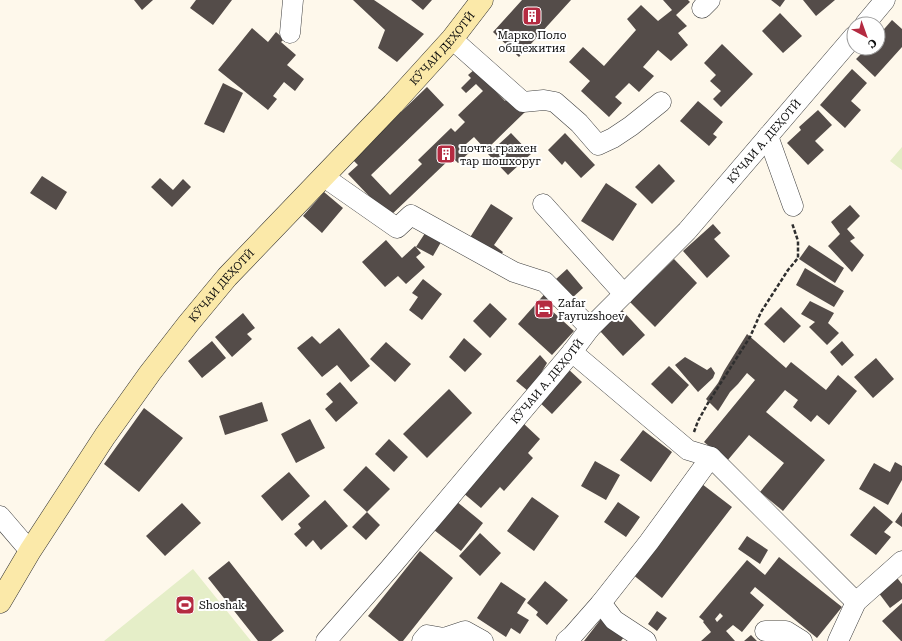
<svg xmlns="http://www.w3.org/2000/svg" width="902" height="641" viewBox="0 0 902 641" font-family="'Roboto Serif',serif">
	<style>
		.pitch { fill: #e5eec8 }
		.building { fill: #544c49; fill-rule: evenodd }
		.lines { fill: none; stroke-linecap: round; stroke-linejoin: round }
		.street-casing { stroke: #3f3f3f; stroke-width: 21 }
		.secondary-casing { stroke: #2e2e2e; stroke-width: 23 }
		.path { stroke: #2e2e2e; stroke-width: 2.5; stroke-dasharray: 4 2; stroke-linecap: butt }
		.street { stroke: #fff; stroke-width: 20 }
		.secondary { stroke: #fbe9a9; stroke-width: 22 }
		.labels { text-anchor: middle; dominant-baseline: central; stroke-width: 4; stroke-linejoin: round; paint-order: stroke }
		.poi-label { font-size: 11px; fill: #0c0c0c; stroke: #fff; text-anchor: start }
		.street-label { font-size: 11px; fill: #0c0c0c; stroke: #fff }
	</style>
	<rect width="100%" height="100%" fill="#fef8eb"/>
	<path class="pitch" d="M902,147v23l-12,-9z
		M193,569l58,72h-147z"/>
	<path class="building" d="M134,0h19l-11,10z
		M196,0h36l-19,25 -23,-17z
		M353,0h21l50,34 -27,28 -19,-14 7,-18z
		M411,0h21l-9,10z
		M522,0h49l-52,57 -26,-25z
		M663,0h25l2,2 -14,13 11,11 -9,7 10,12 -17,16 -13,-11 -15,17 11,9 -15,16 -10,-9 -14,14 7,6 -13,14 -28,-26 9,-10 -21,-19 14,-15 21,19 32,-36 -9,-11 14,-14 17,16 14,-11z
		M771,0h14l-5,7z
		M803,0h32l-19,16z
		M780,13l22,23 -19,17 -21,-22z
		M892,20l10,9v18l-27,30 -19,-18 11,-11h11v-12z
		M252,28l16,14 8,-10 8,7 -3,3 15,13 -9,10 17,14 -9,12 -11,-9 -11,14 4,3 -9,11 -50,-40z
		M722,44l31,30 -32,33 -8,-8 8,-8 -11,-10 6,-6 -12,-12z
		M475,69l30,32 6,-6 15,16 -40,39 -12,-13 -8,7 6,6 -14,13 -6,-6 -63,60 -41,-43 10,-9 -6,-6 75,-72 17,18 -73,70 19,20 32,-31 -4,-4 33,-32 4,4 10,-10 -7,-7 25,-24 -7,-7 -10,9 -5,-5 10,-10 -3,-3z
		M852,69l15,14 -16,18 10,9 -16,18 -25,-23z
		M223,83l20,10 -19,40 -20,-9z
		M698,101l25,21 -10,12 4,3 -8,9 -29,-25z
		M818,110l14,15 -17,16 9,9 -16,15 -21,-22 14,-13 -2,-3z
		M511,133l20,21 -23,21 -20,-21z
		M565,133l30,32 -14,13 -16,-17 -3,4 -14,-15z
		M659,164l16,17 -23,23 -17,-17z
		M42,176l25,16 -11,18 -26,-17z
		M160,178l13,12 10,-11 8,8 -19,20 -21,-20z
		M606,183l31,21 -24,37 -32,-20z
		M324,192l19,16 -21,25 -19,-17z
		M491,204l22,14 -19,27 9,7 -7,10 -27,-23z
		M850,205l10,11 -13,13 8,9 -5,3 14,14 -12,17 -24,-26 12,-12 -9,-12z
		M713,224l8,9 -7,6 16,17 -23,22 -24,-27z
		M429,227l15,10 -11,19 -17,-9z
		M386,240l16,18 13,-12 6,7 -5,4 9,10 -19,17 -8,-8 -13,11 -23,-25z
		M809,245l35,23 -9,15 -36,-24z
		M674,259l23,24 -42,44 -25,-25z
		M805,268l39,23 -10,16 -38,-22z
		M567,269l16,19 -11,10 -17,-18z
		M423,279l19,15 -20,26 -13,-10 9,-13 -6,-4z
		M549,289l11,10 -9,11 23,21 -22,24 -34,-31z
		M810,301l24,12 -6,10 11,10 -12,12 -18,-18 6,-5 -14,-8z
		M490,303l17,16 -17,19 -17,-17z
		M781,307l20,19 -17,17 -20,-19z
		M622,310l23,25 -22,21 -23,-25z
		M243,313l12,15 -8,6 5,5 -20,18 -17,-20z
		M339,328l31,38 -19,16 -14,-17 -15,12 -25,-29 15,-12 8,8z
		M747,334l39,34 5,-6 35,28 12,-15 19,16 -28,34 -12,-10 -6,7 -18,-15 5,-7 -13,-10 -19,22 59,48 -42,51 -23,-19 24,-29 -35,-28 -22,26 -23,-19 51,-62 -8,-7 -9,11 -8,8 -12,19 -12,-12 12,-16 6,-12z
		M464,338l18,16 -17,18 -16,-15z
		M212,341l14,17 -24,20 -14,-17z
		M842,341l12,14 -12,11 -12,-14z
		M386,342l25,22 -16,18 -25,-23z
		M540,355l7,8 -10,17 -9,11 -12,-10z
		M685,357l22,13 4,-3 4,6 -2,5 -15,14 -23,-27z
		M876,358l18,21 -21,19 -19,-21z
		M669,366l20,19 -17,19 -21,-20z
		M566,367l16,15 -30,32 -16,-15z
		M340,382l18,21 -22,19 -11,-13 8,-7 -7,-8z
		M449,389l23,24 -45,45 -24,-24z
		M262,402l6,19 -43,14 -6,-19z
		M144,408l39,30 -44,54 -35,-28z
		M310,419l15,29 -29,15 -15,-29z
		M523,423l17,16 -12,14 5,5 -29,33 -4,-4 -19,21 -19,-16z
		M643,430l29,22 -21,30 -31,-22z
		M389,439l19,18 -14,15 -19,-18z
		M595,461l25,14 -14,25 -25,-14z
		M895,462l7,4v14l-14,25 -29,-16 15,-26 16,9z
		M366,466l24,23 -23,23 -24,-22z
		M289,472l21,24 -28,25 -21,-25z
		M702,484l30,23 -70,91 -30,-24z
		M532,497l27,19 -25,35 -27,-20z
		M325,500l23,26 -27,24 -8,-10 -7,7 -12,-13 7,-6 -3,-4z
		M456,501l27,22 -22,28 -27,-21z
		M618,502l22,15 -14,20 -22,-15z
		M182,503l19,20 -36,33 -19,-20z
		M874,506l19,16 -9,10 7,5 -15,18 -26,-20z
		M367,512l13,13 -14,15 -14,-13z
		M902,512v15l-7,-5z
		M480,533l21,20 -21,23 -21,-20z
		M747,536l21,14 -8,14 -22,-15z
		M420,551l33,27 -50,63h-4l-31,-25z
		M779,557l63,50 -25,31 -62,-51 -5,6 14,12 -22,27 -9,-7 -7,6 9,10h-34l10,-9 -8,-10 1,-1 -5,-4 48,-57 18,15zM720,613l3,3 -6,6 -2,-3z
		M229,561l55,70 -13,10h-13l-50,-63z
		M894,574l8,10v15l-12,9 -15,-20z
		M545,581l23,19 -21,25 -11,-10 2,-3 -11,-9z
		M501,582l25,17 -9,14 12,7 -9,14 -9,-6 -5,9 -29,-19z
		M902,603v38h-1l-19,-20z
		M657,611l10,7 -10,13 -9,-7z
		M601,619l23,18 -3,4h-37z
		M751,635l6,6h-13z"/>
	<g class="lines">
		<defs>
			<g id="street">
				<path d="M702,8l8,-8"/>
				<path d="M865,24l20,-24"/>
				<path d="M290,33l3,-33"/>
				<path d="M452,39l71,63 21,-2 11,2 24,21 19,22 15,-7 18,-12 30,-24"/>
				<path d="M768,136l25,70"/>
				<path d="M324,177l73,51 14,-13 103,57 31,10 45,46"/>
				<path d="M543,204l81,90"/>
				<path d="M572,352l116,98 23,7 145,145"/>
				<path d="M0,516l30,35"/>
				<path d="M601,603l13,17 32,21"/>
				<path d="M765,631h21l16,10"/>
				<path id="s1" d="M326,641l64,-73 182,-216 18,-24 97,-97 167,-195"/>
				<path d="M422,641l5,-6 17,3 21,-7 18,10"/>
				<path d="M566,641l6,-5 29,-33 48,-61 62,-85"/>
				<path d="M838,641l18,-39 46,-41"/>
			</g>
			<g id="secondary">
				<path id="s2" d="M0,602l30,-51 75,-115 45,-63 38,-49 39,-47 166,-173 59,-65 30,-39"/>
			</g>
		</defs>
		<use href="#street" class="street-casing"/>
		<use href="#secondary" class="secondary-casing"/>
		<path class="path" d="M694,432l4,-11 10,-18 42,-66 11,-25 27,-42 10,-12v-17l-6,-18"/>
		<use href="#street" class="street"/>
		<use href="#secondary" class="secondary"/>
	</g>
	<defs>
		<symbol id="building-square" viewBox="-11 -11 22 22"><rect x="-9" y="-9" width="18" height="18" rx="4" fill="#b42b41" stroke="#fff"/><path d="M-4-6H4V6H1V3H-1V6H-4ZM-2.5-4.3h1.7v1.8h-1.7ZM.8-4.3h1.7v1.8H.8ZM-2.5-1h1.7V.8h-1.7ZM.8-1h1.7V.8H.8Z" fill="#fff"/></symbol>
		<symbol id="hotel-square" viewBox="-11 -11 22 22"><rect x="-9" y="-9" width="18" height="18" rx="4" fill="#b42b41" stroke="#fff"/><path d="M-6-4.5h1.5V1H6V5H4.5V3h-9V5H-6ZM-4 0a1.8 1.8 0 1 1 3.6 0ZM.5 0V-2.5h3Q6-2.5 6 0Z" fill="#fff"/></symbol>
		<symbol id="stadium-square" viewBox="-11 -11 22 22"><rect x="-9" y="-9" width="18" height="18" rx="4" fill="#b42b41" stroke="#fff"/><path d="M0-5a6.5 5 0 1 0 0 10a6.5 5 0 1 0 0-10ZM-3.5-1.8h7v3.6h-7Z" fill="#fff"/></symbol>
	</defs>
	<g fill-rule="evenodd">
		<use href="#building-square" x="521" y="5" width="22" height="22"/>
		<use href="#building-square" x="435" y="143" width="22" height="22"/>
		<use href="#hotel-square" x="533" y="298" width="22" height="22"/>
		<use href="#stadium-square" x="174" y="594" width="22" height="22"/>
	</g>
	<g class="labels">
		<g class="poi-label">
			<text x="532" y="35" text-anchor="middle">Марко Поло<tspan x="532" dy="13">общежития</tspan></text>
			<text x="460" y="148">почта гражен<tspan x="460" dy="13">тар шошхоруг</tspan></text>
			<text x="558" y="303">Zafar<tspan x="558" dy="13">Fayruzshoev</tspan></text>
			<text x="199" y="605">Shoshak</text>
		</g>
		<g class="street-label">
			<text stroke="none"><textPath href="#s2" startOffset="711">КӮЧАИ ДЕҲОТӢ</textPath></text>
			<text stroke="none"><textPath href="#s1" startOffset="665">КӮЧАИ А. ДЕҲОТӢ</textPath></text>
			<text stroke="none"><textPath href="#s2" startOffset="387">КӮЧАИ ДЕҲОТӢ</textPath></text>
			<text stroke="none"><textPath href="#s1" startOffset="341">КӮЧАИ А. ДЕҲОТӢ</textPath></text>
		</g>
	</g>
	<g transform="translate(866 36) rotate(139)"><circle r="19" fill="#ffffff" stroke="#9e9e9e"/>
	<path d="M0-3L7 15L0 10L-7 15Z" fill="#b42b41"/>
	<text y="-6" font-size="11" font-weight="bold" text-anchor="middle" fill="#0c0c0c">С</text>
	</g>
</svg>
